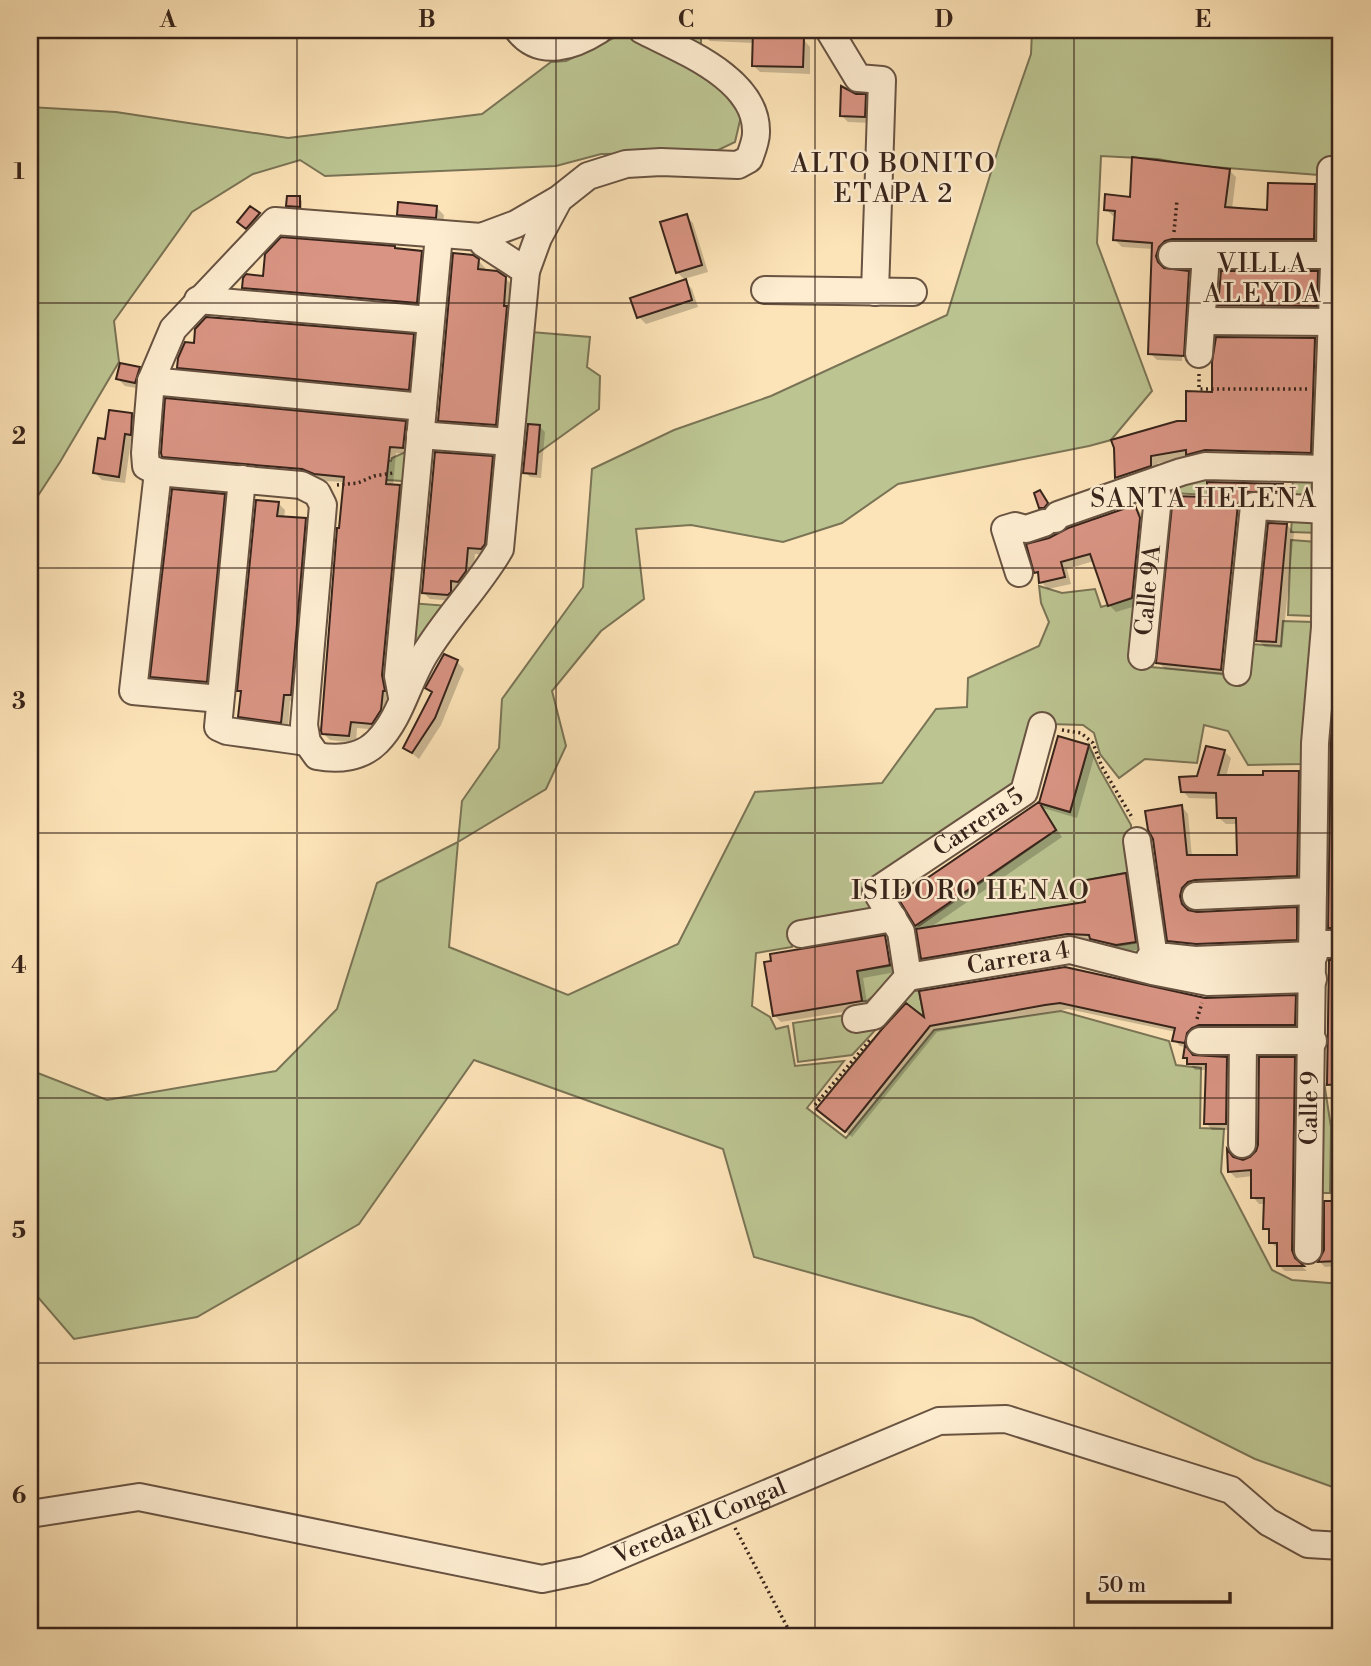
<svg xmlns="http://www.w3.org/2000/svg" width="1371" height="1666" viewBox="0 0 1371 1666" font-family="'Libre Bodoni',serif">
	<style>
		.green { fill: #bcc592; stroke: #7a7456; stroke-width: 2 }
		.shadow { fill: #0003 }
		.building { fill: #d99483; stroke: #37231a; stroke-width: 2 }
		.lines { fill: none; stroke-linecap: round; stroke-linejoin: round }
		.minor-casing { stroke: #685342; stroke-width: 30 }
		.path { stroke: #37231a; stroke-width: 3.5; stroke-dasharray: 2 3.5; stroke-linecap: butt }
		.minor { stroke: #feedd1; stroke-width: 26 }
		.grid { fill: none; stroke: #37231a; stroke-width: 2; stroke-opacity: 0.55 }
		.labels { text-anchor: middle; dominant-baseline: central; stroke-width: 5; stroke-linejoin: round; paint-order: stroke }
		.street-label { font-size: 24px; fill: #37231a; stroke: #feedd1 }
		.neighbourhood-label { font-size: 26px; letter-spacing: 2px; fill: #37231a; stroke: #feedd1 }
		.neatline { fill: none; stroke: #37231a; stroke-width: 2.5 }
		.grid-label { font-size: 23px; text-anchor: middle; font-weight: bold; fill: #37231a }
	</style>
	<rect width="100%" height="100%" fill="#fde4b8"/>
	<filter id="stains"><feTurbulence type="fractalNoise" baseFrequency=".00286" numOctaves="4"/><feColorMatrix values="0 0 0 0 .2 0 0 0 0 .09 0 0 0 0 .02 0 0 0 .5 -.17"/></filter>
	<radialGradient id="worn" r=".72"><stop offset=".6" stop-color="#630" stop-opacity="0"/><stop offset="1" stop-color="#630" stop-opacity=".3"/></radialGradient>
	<path class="green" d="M660,30h41v23z
		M1032,30h99l14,8 185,-8 11,9v126l-22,10 -130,-10 -31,-6 -57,-3 -4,87 55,148 -41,49 -22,6 -191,38 -56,39 -59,19 -92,-17 -55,4 8,70 -43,32 -49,60 14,55 -20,43 -88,53 -9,105 119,48 110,-51 77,-152 127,-9 54,-74 31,-2 1,-29 71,-32 10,-24 -8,-19 -2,-17 23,7 33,-4 6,18 38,-11 8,65 4,6 74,7 26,-30 30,2 2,-25 30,1 -9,142 -56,1 -20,-34 -24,-6 -7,38 -52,-4 -26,19 -19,-24 -6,-21 -11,-8 -34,-1 -32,59 -142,126 -85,24 2,14 -36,6 -4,53 18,11 6,12 12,-3 7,40 49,-5 -37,47 39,30 88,-108 127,-19 108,30 7,24 25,3 -1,60 24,1 -3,43 51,98 20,10 49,4v206l-86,-31 -282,-141 -219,-61 -31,-108 -249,-89 -115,164 -162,93 -123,22 -44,-51v-218l77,30 169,-29 61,-62 40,-126 81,-41 4,-41 37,-53 3,-49 81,-112 9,-118 82,-39 97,-34 176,-81 53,-172 31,-89z
		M626,32l42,23 53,34 20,27 -6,26 -23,11 -111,1 -45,12 -231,10 -25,-16 -47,14 -61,38 -78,109 5,41 -59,100 -30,46v-401l86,5 172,26 194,-24 69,-52 15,-1z
		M531,332l59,5 -3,30 13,9 -1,33 -61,44 -16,-2z
		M408,451l-4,69 -6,-1 4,-38 -47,-3 -1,-20 37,3 1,-3z
		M1207,475v20l-34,-2 1,-5z
		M1293,477l23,5v10l-11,5h-13z
		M1292,518l19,1 8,14 -28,-1z
		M1291,540l26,2 -5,74 -24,-1z
		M410,603l39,3 -45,68z
		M1089,745l10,23 32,57v47l-50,9 4,21 -172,28 143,-100 -17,-27 31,9z
		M1147,941l-6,14 -33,-8z
		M895,965c1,16 -17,27 -28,36h-5l-5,-30z
		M914,991h5l5,26 -20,-15z
		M846,1015l34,10 -28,30 -54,7 -5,-39z
		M1322,1069l9,58 -1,66h-12z"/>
	<path class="shadow" d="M543,30h41l-33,6z
		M703,30h91l-1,9h10l7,8v27l-50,-2 -7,-7 1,-22 -44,-2 -7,-7z
		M856,95l9,1 7,7 -1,20 -23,-1 -7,-7z
		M1229,170l7,7 -4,32 36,3 46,-26 7,7v52l-159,17 3,8 23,2 7,7 -5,83 -5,-1 5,-84h-3l-5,84 -25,-1 -7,-7 3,-104 -31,-2 -7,-7 1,-24h-3l-7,-7 26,-10z
		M299,198l3,3v8l-11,-1 -3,-3z
		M251,208l11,10 -12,13 -7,-6z
		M437,208l7,7 -1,9 -37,-3 -7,-7z
		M686,216l7,7 15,49 -24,7 -7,-7z
		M397,250l24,3 7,7 -5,49 -172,-15 -7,-7 21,-9z
		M478,260l7,8v4l20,6 8,8 -11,145 -55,-4 -8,-7z
		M1317,272l7,7 -1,33 -96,-1 -7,-6z
		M685,281l7,8 6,18 -52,17 -7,-7z
		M413,336l7,7 -5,53 -229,-22 -7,-7z
		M1315,339l7,8 -4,113 -126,-2 -34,5v10l-34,12 -7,-7 -1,-30 71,-25 27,-29z
		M139,369l7,7 -4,13 -17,-3 -7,-7z
		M132,415l7,7 -2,19 -6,-1 -6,43 -23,-3 -8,-8 13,-31z
		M405,423l7,7 -2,24 -14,-1 -3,33 6,1 7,7 -19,223 -8,13 -22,-2 -1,15 -26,-3 -7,-7 22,-251 -22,-1 -12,-5 -140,-13 -7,-7z
		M539,426l6,6 -4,46 -11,-1 -5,-5z
		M492,458l7,7 -10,90 -14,-1 -2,24 -18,23 -25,-2 -7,-7z
		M1282,485l8,8v5l-42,6 -20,172 -63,-7 -7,-7 51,-163z
		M224,496l7,7 -18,185 -54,-5 -7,-7z
		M278,503l7,7 -1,8 21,2 7,7 -15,175 -7,-1 -2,28 -41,-6 -7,-7 2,-23 -3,-3z
		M1135,507l7,7 4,12 -7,79 -23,7 -7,-7 -15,-44 -27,8 4,15 -23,5 -7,-7 -1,-6 -4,-4 14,-32z
		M1287,525l7,7 -12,116 -17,-1 -7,-7z
		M1341,642v83l-6,-8z
		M445,656l12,6 7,7 -23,56 -22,34 -14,-11 28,-55 -5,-5z
		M1333,737h8v199l-3,-1 -8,-7z
		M1059,738l29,9 7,7 -18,64 -34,-10 19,29 -134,92 159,-26 38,-28 7,7 10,67 -18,3 -25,-7 -4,-4h-20l-145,24 -7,-7 -1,-28 -5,-5 123,-119z
		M1224,751l7,7 -5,19h38l34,-4 7,7 -2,102 -114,13 -3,10 4,7 6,1 100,-4 7,7v30l-127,1 -7,-6 13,-134 6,7 4,43h47l-1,-33h-12l-7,-6 -1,-19 -29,-1 -6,-7z
		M884,937l7,7 5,28 -33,6 5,30 -87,14 -7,-7z
		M1341,960v131h-4l-8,-7 1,-123z
		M921,993l284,6 90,-2 6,6v28l-110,17 -11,-2 -6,-6 2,-8 -108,-23 -131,23 -85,105 -27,-22 102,-93z
		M1185,1057l41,1 7,7 -1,65h-20l-6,-7 1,-53h-12z
		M1294,1059l6,6 -2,192 2,8 7,6h-22l-6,-6v-16l-8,-6v-9l-6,-6v-24h-6l-6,-7v-21l-17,2 -7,-7 6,-12 8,2 8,-2 6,-7z
		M1339,1115h2v51z
		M1337,1209l4,57 -16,1 -5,-5 6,-11z"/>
	<path class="building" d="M753,30h34v7l17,1 -1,29 -51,-1z
		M841,86l15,8h10l-1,23 -25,-1z
		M1132,157l98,12 -5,38 42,3 1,-27 47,1 -1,55h-142l-7,2 -6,6 -3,9 2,6 6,6 25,3 -5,85 -36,-2 4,-111 -39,-3 2,-29 -11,-1 1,-16 25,3z
		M287,196h13v11l-14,-1z
		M398,202l39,4 -1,12 -39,-3z
		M250,206l10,7 -14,16 -9,-7z
		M687,214l15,51 -26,8 -16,-51z
		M281,237l114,9v2l27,3 -5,52 -175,-15 1,-10 3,-4 17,2 2,-22z
		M453,253l20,2 6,4 -1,10 19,2 9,6 -2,29h3l-11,119 -58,-4z
		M1221,271h97l-1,35 -99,-1z
		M686,279l6,21 -55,18 -7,-20z
		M206,317l208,17 -5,56 -232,-22 1,-10 7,-16 9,1 1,-14z
		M1216,337l99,1 -4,115 -106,-3 -19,5v-5l-35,6v10l-36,12 -1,-30 -3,-8 66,-19h9v-30l26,1v-30z
		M120,363l20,4 -5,16 -19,-4z
		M165,398l241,23 -3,27 -13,-1 -4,37 14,1 -18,190 3,16h-2l-2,19 -9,14 -21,-2 -2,14 -27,-2 -1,-3 16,-203h2l5,-51 -30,-3 -12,-5 -140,-12 -1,-4z
		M109,410l23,3 -1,22 -6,-1 -6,43 -26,-4 5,-35 7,1z
		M528,424l12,1 -4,49 -13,-1z
		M435,452l58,4 -8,88 -4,5 -13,-1 -2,23 -8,11 -7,-1v11l-3,3 -26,-2z
		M1207,482l76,2v8h-35l-6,4 -4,8 -17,166 -65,-7 17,-167 34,1z
		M172,489l53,5 -18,188 -57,-5z
		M1040,490l8,13 -4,5h-5l-5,-15z
		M256,500l23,2 -2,14 29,2 -15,177h-7l-3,28 -43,-6 3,-26h-4z
		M1135,505l5,13 -8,80 -24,8 -18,-52 -29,8 4,15 -26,6 -1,-11 -4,1 -8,-29 23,-6 19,-10z
		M1268,523l19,1 -11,118 -20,-1z
		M444,654l14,6 -23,58 -23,35 -9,-5 29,-56 -7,-4z
		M1338,658h3v70l-8,-11z
		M1331,735h10v193h-13z
		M1058,736l31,9 -19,67 -31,-9z
		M1206,746l19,4 -7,25h45v-4h36l-2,105 -102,4 -7,2 -6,6 -2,8 2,8 6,6 9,2 100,-5v33l-101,4 -29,-3 -14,-102 -5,-9 -3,-19 37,-6 5,50h50l-1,-37h-19l-1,-25 -35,-1 -2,-15 18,-1z
		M1039,802l17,28 -141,96 -17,-28z
		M1126,873l10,69 -20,3 -26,-6 -1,-4 -22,-1 -146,25 -5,-30 169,-27 -4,-21z
		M885,935l5,30 -33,6 5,30 -89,15 -9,-54 7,-1 -1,-7z
		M1329,960h12v124l-14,1z
		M1065,967l140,31 91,-3 -1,30h-96l-7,3 -5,5 -2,10 -13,-2 3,-13 -115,-25 -15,2 -115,21 -85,106 -29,-23 66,-80 24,-26 18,14 -5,-26z
		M1185,1045l8,10 34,2 -1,67h-22l2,-60h-19v-6h-4z
		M1259,1057h36l-3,193 3,8 9,8h-27v-23h-8v-14h-6l1,-31h-13v-28l-23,2 -1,-23 6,8 10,3 7,-3 6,-6 2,-6z
		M1324,1201h14l1,21h-4l2,39 -19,1 6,-12z"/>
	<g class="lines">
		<defs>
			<g id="minor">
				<path d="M518,30c22,28 56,16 81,0"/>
				<path d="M829,30l29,48 24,2 -7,212"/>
				<path d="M559,199l-21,39 -12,33 -26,278c-21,36 -50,65 -72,100 -20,29 -26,68 -51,93 -16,16 -39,18 -60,14l-10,-14 -3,-17 19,-220 -6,-12 -16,-8 -143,-13 -12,-6 -1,-13 6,-72 22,-52 102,-108 206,16 35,-13 43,-25 29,-23 38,-12 35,-2 77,3 11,-6c3,-8 7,-18 7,-26 2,-54 -75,-83 -114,-103"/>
				<path d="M481,237l2,6 43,28"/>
				<path d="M1172,255h169"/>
				<path d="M765,290l148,2"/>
				<path d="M198,300l232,20"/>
				<path d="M1202,321l128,1"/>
				<path d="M1199,354l7,-99"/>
				<path d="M151,381l272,26"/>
				<path d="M420,435l90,7"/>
				<path d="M158,472l-25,219 87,8"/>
				<path d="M242,479l-24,248 9,4 80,11"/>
				<path d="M1055,519l3,-4 123,-43 24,-6 121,3"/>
				<path d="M1019,573l-14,-44 10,-3 11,3 18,-6"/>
				<path id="s1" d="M1142,656l16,-159 -4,-15"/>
				<path d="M1237,672l17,-166 73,4"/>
				<path d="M402,697l-4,-21 41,-441"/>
				<path d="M1137,841l17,117"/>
				<path d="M1196,896l117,-5"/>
				<path d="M801,934l92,-16"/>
				<path d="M1314,944h27"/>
				<path d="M1149,959l18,-2 28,3 119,-5"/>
				<path id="s2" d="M908,977l162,-27 82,21 56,11 105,-3"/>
				<path id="s3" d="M856,1019l18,-3 34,-39 -7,-45 -25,-41 148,-99 18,-66"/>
				<path d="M1200,1041h113"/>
				<path d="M1242,1144l1,-102"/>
				<path id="s4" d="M1308,1250l7,-507 10,-116 1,-158 8,-203 -4,-11 1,-85"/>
				<path id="s5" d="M30,1514l109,-17 403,82 43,-9 354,-149 67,-2 225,71 37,32 40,22 33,2"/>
			</g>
		</defs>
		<use href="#minor" class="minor-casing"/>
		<path class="path" d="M1174,232l3,-32
			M1199,374v15h110
			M337,485l21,-2 16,-7 19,-3
			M1062,730l19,3 12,10 9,24 31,52
			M1197,1019l5,-16
			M815,1105l55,-65
			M1334,1117l2,56
			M735,1528l57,108"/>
		<use href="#minor" class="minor"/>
	</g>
	<path class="grid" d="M297,30v1606M556,30v1606M815,30v1606M1074,30v1606M30,303h1311M30,568h1311M30,833h1311M30,1098h1311M30,1363h1311"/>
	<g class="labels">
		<g class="street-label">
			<text stroke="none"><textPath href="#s1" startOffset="66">Calle 9A</textPath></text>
			<text stroke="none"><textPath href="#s3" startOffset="287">Carrera 5</textPath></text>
			<text stroke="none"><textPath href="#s2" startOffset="112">Carrera 4</textPath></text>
			<text stroke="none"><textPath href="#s4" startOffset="142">Calle 9</textPath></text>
			<text stroke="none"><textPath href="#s5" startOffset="690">Vereda El Congal</textPath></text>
		</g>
		<g class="neighbourhood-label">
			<text x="894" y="164">ALTO BONITO<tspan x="894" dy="30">ETAPA 2</tspan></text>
			<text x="1263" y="264">VILLA<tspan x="1263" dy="30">ALEYDA</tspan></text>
			<text x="1204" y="499">SANTA HELENA</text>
			<text x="971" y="891">ISIDORO HENAO</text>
		</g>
	</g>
	<rect width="1371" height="1666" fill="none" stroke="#fde4b8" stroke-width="77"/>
	<path d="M1088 1592v10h142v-10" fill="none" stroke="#37231a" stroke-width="3.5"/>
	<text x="1098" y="1592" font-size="21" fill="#37231a" stroke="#feedd1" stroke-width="5" paint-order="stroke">50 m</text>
	<rect x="38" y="38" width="1294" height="1590" class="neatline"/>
	<g class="grid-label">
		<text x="168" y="27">A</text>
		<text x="427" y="27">B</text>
		<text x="686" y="27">C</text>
		<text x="944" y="27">D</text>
		<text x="1203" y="27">E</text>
		<text x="19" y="179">1</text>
		<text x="19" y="444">2</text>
		<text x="19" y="709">3</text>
		<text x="19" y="973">4</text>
		<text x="19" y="1238">5</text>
		<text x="19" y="1503">6</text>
	</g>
	<rect width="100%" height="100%" filter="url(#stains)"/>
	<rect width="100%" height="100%" fill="url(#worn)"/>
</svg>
